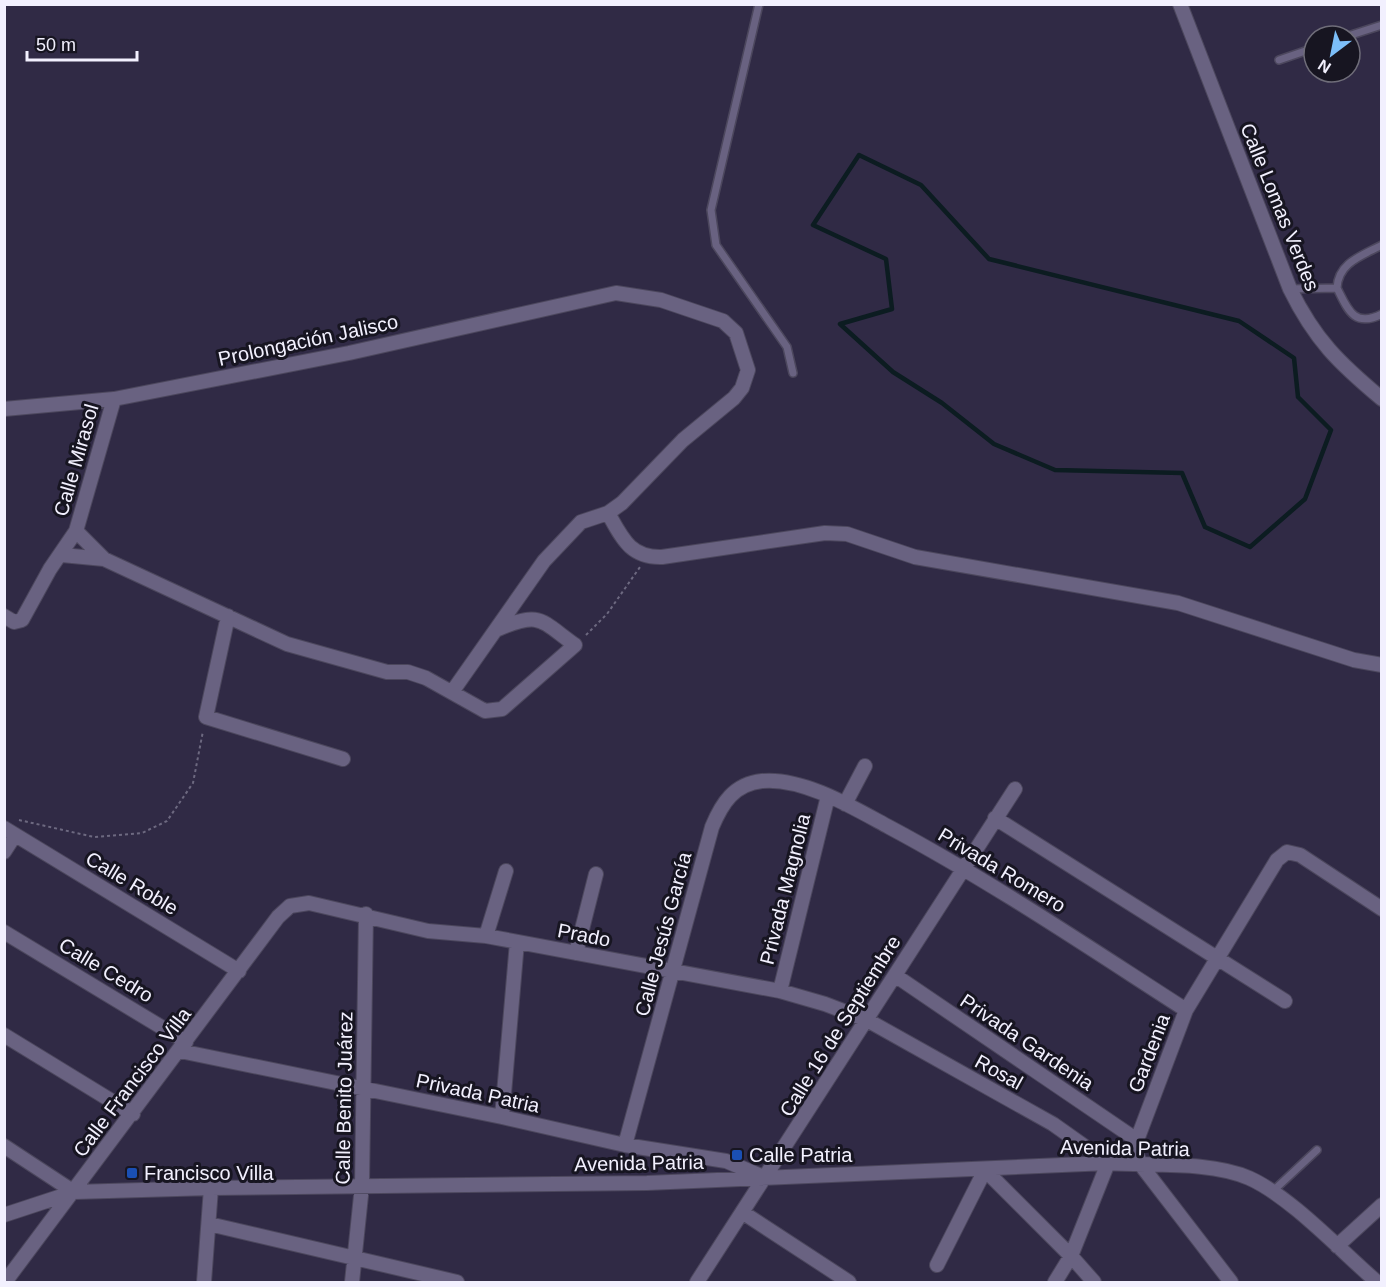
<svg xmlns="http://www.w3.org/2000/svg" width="1386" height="1287" viewBox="0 0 1386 1287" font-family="Arial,sans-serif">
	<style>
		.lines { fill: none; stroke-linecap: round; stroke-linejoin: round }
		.stream { stroke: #0c1c21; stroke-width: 4.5 }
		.lane-casing { stroke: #4c475d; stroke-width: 10 }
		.street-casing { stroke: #4c475d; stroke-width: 16 }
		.path { stroke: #6d6980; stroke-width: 2; stroke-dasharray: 3 3; stroke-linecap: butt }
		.lane { stroke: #696281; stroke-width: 7 }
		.street { stroke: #696281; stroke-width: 14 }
		.transit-dot { fill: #1a4fb4; stroke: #171521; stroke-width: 2 }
		.labels { text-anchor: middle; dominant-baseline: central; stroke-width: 6; stroke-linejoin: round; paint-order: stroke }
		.street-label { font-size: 20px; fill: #f2f0fe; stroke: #171521 }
		.poi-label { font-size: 20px; fill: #f2f0fe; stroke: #171521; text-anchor: start }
	</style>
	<rect width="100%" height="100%" fill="#302a45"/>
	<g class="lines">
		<path class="stream" d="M859,155l62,30 68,74 250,62 55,37 4,39 33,33 -26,69 -55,48 -45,-20 -23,-54 -127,-3 -61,-26 -52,-41 -49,-31 -53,-48 52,-15 -6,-50 -73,-34z"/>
		<defs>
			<path id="lane" d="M759,4l-48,206 5,35 71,102 6,26
				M1348,36l34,-11
				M1279,60l35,-12
				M1337,288c1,-25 24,-32 45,-43
				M1290,289l47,-1c11,22 17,40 45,26
				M1273,1191l44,-41"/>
			<path id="street" d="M1180,4l110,285c25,51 49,74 92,110
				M4,409l110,-10 235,-46 267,-60 45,7 62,21 13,12 12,37 -6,18 -8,10 -51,42 -61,63 -14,10c14,25 22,45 54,44l163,-24 22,1 68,23 263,46 176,57 28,5
				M76,531l28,28
				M62,555l42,4 183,85 100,28h21l18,6 59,33 17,-2 73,-64c-35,-25 -34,-34 -77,-16
				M4,616l10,6 8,-2 28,-51 26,-38 38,-132
				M228,616l-22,101 137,42
				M452,692l92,-131 37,-39 27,-9
				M845,804l20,-38
				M995,818l290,183
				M4,828l235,143
				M4,852l11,-17
				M4,932l182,110
				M486,936l20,-65
				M576,953l20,-79
				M896,976l241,164
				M780,991l48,-195
				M4,1035l129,79
				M180,1051l322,66 123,28 101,16 35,15
				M502,1117l15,-175
				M625,1145l87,-318c10,-24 22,-43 50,-46 41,-4 92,27 127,46 103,55 199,120 297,183
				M4,1146l70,46
				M742,1212l107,70
				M4,1215l70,-23 137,-4 436,-5 461,-20c43,3 102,-2 141,15 41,18 93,74 128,104
				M209,1224l248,58
				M1337,1246l45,-41
				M937,1265l48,-95 86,86 23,26
				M5,1282l273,-365 12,-11 19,-3 119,28 58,5 294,55 45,13 42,16 186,104 55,39 -37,93 -16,26
				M204,1282l7,-94
				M352,1282l10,-96 4,-272
				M697,1282l318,-493
				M1231,1282l-90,-117 -5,-12 1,-13 49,-130 91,-150 10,-8 13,3 82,54"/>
		</defs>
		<use href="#lane" class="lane-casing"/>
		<use href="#street" class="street-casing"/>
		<path class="path" d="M586,635l21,-21 33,-47
			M19,820l75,17 48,-4 25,-12 26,-38 10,-52"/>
		<use href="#lane" class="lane"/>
		<use href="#street" class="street"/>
	</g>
	<g class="transit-dot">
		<rect x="731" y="1149" width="12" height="12" rx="3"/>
		<rect x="126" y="1167" width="12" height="12" rx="3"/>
	</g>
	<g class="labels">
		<g class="street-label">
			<text transform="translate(1280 207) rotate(68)">Calle Lomas Verdes</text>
			<text transform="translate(308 340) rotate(-12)">Prolongación Jalisco</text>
			<text transform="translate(76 460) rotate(-74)">Calle Mirasol</text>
			<text transform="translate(1002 870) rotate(31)">Privada Romero</text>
			<text transform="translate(132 883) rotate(31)">Calle Roble</text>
			<text transform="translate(785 889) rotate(-76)">Privada Magnolia</text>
			<text transform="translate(663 934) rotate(-75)">Calle Jesús García</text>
			<text transform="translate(584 935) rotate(11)">Prado</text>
			<text transform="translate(106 970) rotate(31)">Calle Cedro</text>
			<text transform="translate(840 1026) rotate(-58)">Calle 16 de Septiembre</text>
			<text transform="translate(1027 1042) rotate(34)">Privada Gardenia</text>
			<text transform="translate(1149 1053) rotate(-69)">Gardenia</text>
			<text transform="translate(999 1072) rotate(29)">Rosal</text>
			<text transform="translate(132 1082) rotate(-53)">Calle Francisco Villa</text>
			<text transform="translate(478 1093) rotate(12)">Privada Patria</text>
			<text transform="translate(344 1098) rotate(-89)">Calle Benito Juárez</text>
			<text transform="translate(1125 1148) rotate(1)">Avenida Patria</text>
			<text transform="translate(639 1163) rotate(-1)">Avenida Patria</text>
		</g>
		<g class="poi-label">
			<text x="749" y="1155">Calle Patria</text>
			<text x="144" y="1173">Francisco Villa</text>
		</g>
	</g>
	<rect width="1386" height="1287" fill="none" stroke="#f2f0fe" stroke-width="12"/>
	<g transform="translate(1332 54) rotate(212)"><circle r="28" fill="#171521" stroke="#6f6d79" stroke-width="1.5"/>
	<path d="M0-4.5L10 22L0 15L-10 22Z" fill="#7cbef9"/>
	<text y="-9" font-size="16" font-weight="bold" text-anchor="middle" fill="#f2f0fe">N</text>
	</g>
	<path d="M27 51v9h110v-9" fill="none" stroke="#f2f0fe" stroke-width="3"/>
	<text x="36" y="51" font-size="18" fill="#f2f0fe" stroke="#171521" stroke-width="4.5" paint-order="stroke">50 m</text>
</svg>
